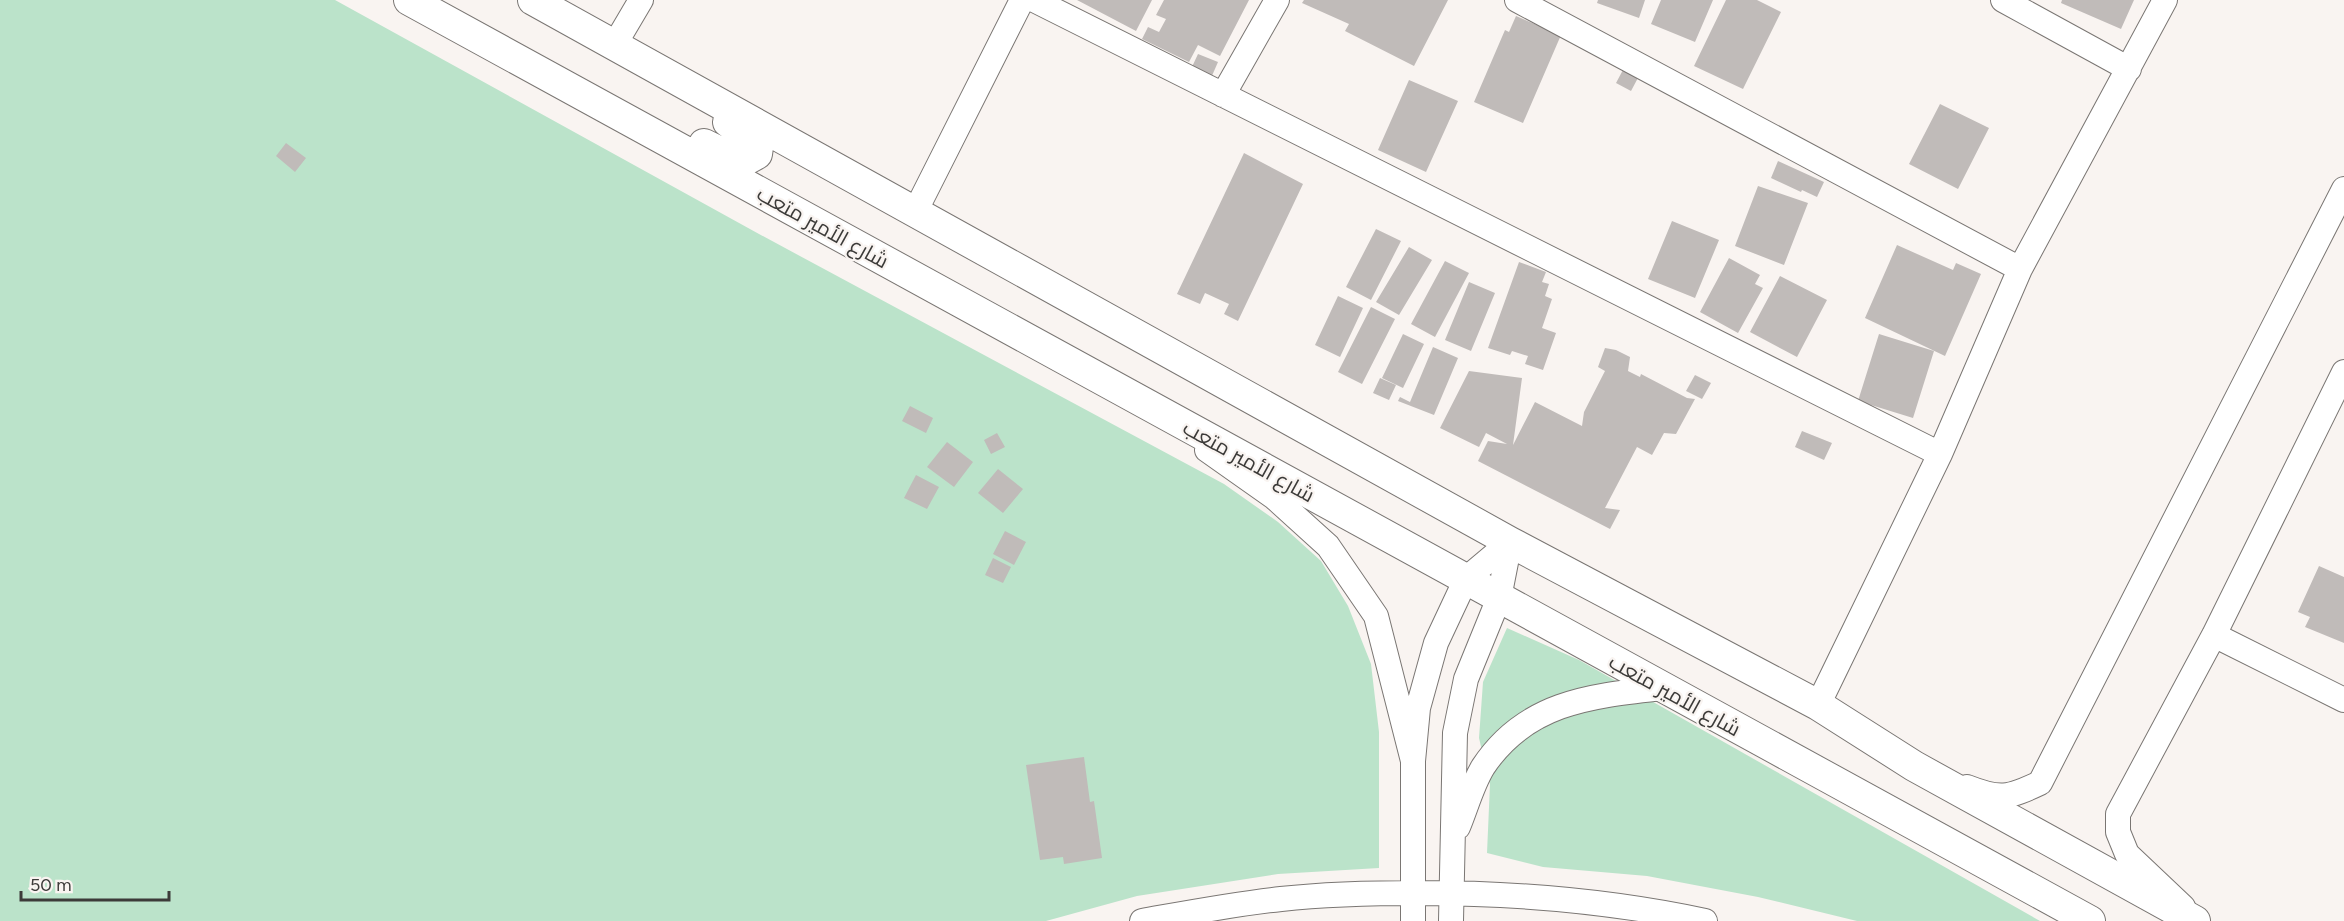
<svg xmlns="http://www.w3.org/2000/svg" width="2344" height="921" viewBox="0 0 2344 921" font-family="Figtree,Cairo,sans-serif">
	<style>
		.green { fill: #bbe3ca }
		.building { fill: #c0bbb9 }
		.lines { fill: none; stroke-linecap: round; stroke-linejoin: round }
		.minor-casing { stroke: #7a7673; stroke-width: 26 }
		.major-casing { stroke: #7a7673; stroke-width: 32 }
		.minor { stroke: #fff; stroke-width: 24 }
		.major { stroke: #fff; stroke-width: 30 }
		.labels { text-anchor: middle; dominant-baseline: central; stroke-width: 4.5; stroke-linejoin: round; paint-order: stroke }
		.street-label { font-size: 21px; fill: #3c3b39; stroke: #f9f4f1 }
	</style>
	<rect width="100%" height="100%" fill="#f9f4f1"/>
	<path class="green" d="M0,0h335l424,234 465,250 54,38 43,39 27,45 23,58 8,68v136l-101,6 -141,22 -91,25h-1046z
		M1507,628l72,32 461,261h-183l-99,-24 -111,-21 -104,-9 -56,-14 3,-69 -11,-46 4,-56z"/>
	<path class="building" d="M1077,0h75l-16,31z
		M1164,0h85l-29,56 -22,-11 -9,17 -47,-23 6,-12 11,5 7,-13 -10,-4z
		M1304,0h144l-34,66 -69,-35 4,-7 -47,-21z
		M1598,0h47l-6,18 -42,-15z
		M1661,0h52l-18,42 -44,-18z
		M1726,0h31l24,12 -38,77 -49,-23z
		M2062,0h72l-13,29 -60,-26z
		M1516,16l45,19 -38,88 -49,-21 31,-72 4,2z
		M1198,54l20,8 -7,16 -20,-9z
		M1624,68l15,8 -8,15 -15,-8z
		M1409,80l49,21 -32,71 -48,-22z
		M1940,104l49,24 -31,61 -49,-25z
		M286,143l20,15 -11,14 -19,-16z
		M1244,153l59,31 -65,137 -14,-7 5,-10 -24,-11 -5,11 -23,-10z
		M1778,161l46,21 -7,15 -15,-7 -1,2 -30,-14z
		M1758,186l50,17 -24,62 -49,-19z
		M1672,221l47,19 -24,58 -47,-19z
		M1376,229l25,12 -30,59 -25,-13z
		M1897,245l56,25 3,-7 25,11 -36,82 -80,-38z
		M1409,247l23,13 -33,55 -23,-13z
		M1729,258l31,17 -5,9 8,4 -25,45 -38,-21z
		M1445,261l24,12 -34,64 -24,-13z
		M1519,262l27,10 -4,10 7,2 -4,12 7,3 -10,29 14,5 -13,37 -18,-6 3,-8 -16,-5 -2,4 -22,-7z
		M1780,276l47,24 -30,57 -47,-25z
		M1469,282l26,11 -24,58 -26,-11z
		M1338,296l25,12 -23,49 -25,-12z
		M1371,307l24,12 -33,65 -24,-12z
		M1403,334l21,10 -21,44 -21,-10z
		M1879,334l55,17 -21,67 -55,-17z
		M1433,347l25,11 -24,57 -36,-14 2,-4 10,5z
		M1605,348l11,2 14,7 -2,14 12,6 1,-3 46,24 8,1 -19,35 -12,-1 -12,22 -15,-8 -32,61 15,2 -10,19 -132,-68 10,-20 19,3 -21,-11 -7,14 -39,-19 29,-57 53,7 -9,67 22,-43 47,24 2,-14 21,-41 -7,-4z
		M1695,375l16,8 -9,16 -16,-8z
		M1380,378l16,7 -7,15 -16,-7z
		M910,406l23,12 -7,15 -24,-12z
		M1802,431l30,12 -8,17 -29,-13z
		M997,433l8,14 -14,7 -7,-14z
		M947,442l26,20 -19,25 -27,-20z
		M998,469l25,20 -20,24 -25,-20z
		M916,475l23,12 -12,22 -23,-11z
		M1005,531l21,11 -12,23 -21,-11z
		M993,558l18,9 -8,16 -18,-8z
		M2319,566l25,11v66l-39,-16 5,-10 -12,-5z
		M1084,757l6,45 4,-1 8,57 -38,6 -1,-7 -23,3 -14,-95z"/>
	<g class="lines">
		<defs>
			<path id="minor" d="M1034,0l906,454
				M1517,0l503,269
				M2003,0l126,69
				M615,44l26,-44
				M1223,95l54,-95
				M915,212l107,-212
				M1207,450l68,48 53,48 48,70 37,145
				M2214,635l130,65
				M1818,705l122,-251 80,-185 145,-269
				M1967,787c33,13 41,11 73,-4l304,-594
				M1458,827c8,-19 14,-42 25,-60 43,-65 108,-71 179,-79
				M2183,907l-56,-53 -9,-22v-18l96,-179 130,-263
				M1142,921c45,-8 92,-17 139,-22 46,-5 93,-6 140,-6 96,0 190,8 284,28
				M1413,921v-160l5,-53 18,-65 30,-64 44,-37
				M1451,921l4,-188 11,-54 33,-81 11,-56"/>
			<path id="major" d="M409,0l1681,921
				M533,0l977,542 308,163 96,61 281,155
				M704,144l22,11 20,5 11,-6 1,-7 -11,-11 -19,-14"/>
		</defs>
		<use href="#minor" class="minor-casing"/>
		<use href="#major" class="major-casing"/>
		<use href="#minor" class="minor"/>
		<use href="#major" class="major"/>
	</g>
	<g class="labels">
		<g class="street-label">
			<text transform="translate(823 227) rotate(29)">شارع الأمير متعب</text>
			<text transform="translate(1249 461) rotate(29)">شارع الأمير متعب</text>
			<text transform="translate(1675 695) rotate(29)">شارع الأمير متعب</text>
		</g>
	</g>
	<path d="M21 891v9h148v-9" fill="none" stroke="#3c3b39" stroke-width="3"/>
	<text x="30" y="891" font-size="18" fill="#3c3b39" stroke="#f9f4f1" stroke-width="4.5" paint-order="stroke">50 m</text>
</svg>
